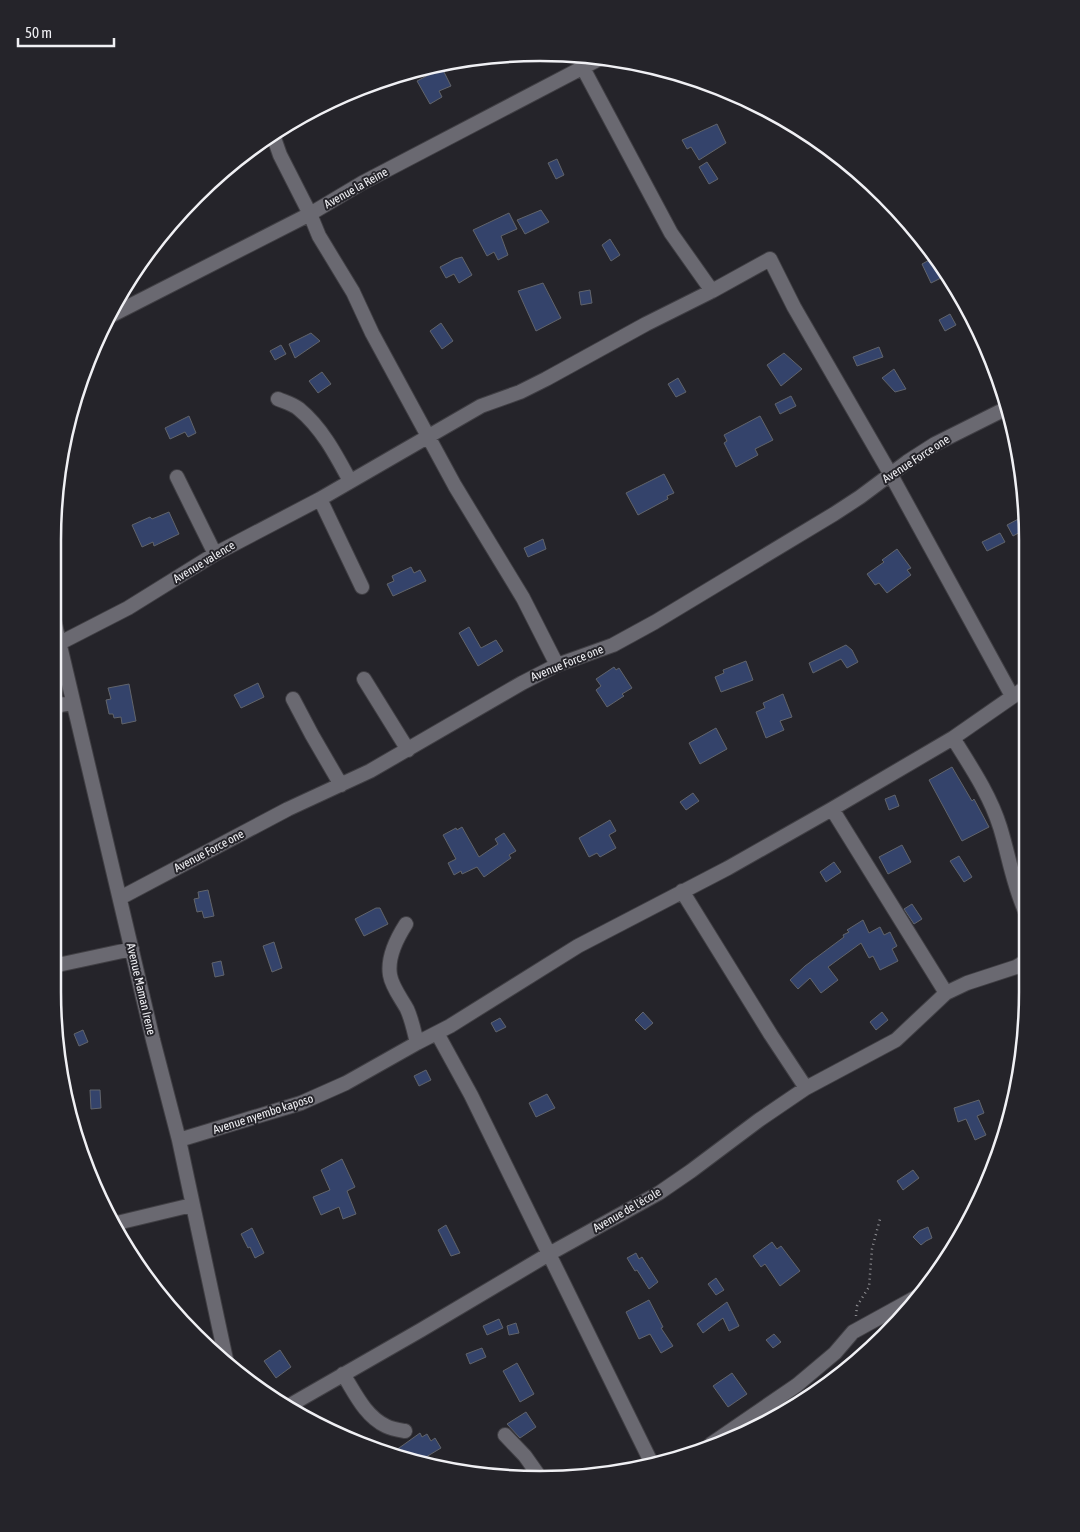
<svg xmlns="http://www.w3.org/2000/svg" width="1080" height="1532" viewBox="0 0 1080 1532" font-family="'Asap Condensed',sans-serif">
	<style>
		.building { fill: #34436b; stroke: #61646b }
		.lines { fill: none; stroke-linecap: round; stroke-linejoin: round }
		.minor-casing { stroke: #403f44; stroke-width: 16 }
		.path { stroke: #919195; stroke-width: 2.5; stroke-dasharray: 1 4; stroke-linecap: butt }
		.minor { stroke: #6a6971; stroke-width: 14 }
		.labels { text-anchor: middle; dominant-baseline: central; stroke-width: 4; stroke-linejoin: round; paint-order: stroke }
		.street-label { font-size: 12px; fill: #f0f0f4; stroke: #25242a }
		.rim { fill: none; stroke: #f0f0f4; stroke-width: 2.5 }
	</style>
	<rect width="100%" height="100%" fill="#25242a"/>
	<path class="building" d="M442,68l9,18 -12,5 3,6 -12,7 -13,-23z
		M717,124l9,19 -27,17 -8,-13 -4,2 -5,-9z
		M557,159l7,16 -8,4 -8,-16z
		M707,162l11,17 -9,5 -10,-17z
		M541,210l8,12 -24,12 -8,-14z
		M509,213l8,16 -16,7 7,19 -10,5 -4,-8 -7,4 -14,-26z
		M610,239l10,16 -9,6 -9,-16z
		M462,257l10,18 -13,8 -5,-9 -8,4 -6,-11 15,-8z
		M933,258l12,18 -14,7 -9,-19z
		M543,283l18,35 -25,13 -18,-40z
		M590,290l2,13 -11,2 -2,-13z
		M950,314l6,11 -11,6 -6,-11z
		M441,323l12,18 -11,8 -12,-18z
		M311,333l9,8 -25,17 -6,-14z
		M281,345l5,9 -11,6 -5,-9z
		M879,347l4,10 -26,9 -4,-9z
		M784,353l18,16 -21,17 -14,-21z
		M894,369l12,20 -11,3 -13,-14z
		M322,372l9,12 -13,9 -9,-12z
		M678,378l8,14 -10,5 -8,-13z
		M791,396l5,10 -16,8 -5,-10z
		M189,416l7,17 -8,4 -3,-5 -15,7 -5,-11z
		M760,416l13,24 -18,9 3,6 -22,12 -12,-24 3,-2 -3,-6z
		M664,474l10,19 -7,3 1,3 -30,16 -12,-22z
		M169,512l10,22 -25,12 -1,-4 -11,5 -10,-22 18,-8 2,2z
		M1024,516v14l-11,6 -6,-11z
		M1000,533l5,9 -18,9 -5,-9z
		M543,539l3,10 -18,8 -4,-9z
		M897,549l14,19 -4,2 4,5 -24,18 -8,-10 -4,2 -8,-11 17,-12 -2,-2z
		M411,567l3,6 6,-3 6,11 -33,15 -6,-12 7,-3 -2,-5z
		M469,627l12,21 15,-8 7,11 -25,15 -19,-33z
		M846,645l6,5 6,12 -11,6 -6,-9 -28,14 -4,-10z
		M746,661l7,19 -32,12 -6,-15 9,-4 -1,-3z
		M614,667l2,3 3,-2 13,20 -10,6 2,2 -17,11 -11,-17 5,-4 -5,-7z
		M258,683l6,14 -23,11 -7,-13z
		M129,684l7,37 -14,3 -1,-7 -7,1 -1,-4h-4l-3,-14 5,-1 -3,-11z
		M783,694l9,23 -12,4 4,9 -18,8 -10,-26 9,-4 -2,-5z
		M716,728l11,21 -27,15 -11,-21z
		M952,767l20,34 2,-2 15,28 -27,14 -33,-61z
		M693,793l6,8 -13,9 -6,-8z
		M895,795l4,11 -10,4 -4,-11z
		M610,820l6,11 -7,4 7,13 -16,9 -3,-4 -8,4 -10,-19z
		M462,827l17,30 19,-13 -3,-5 9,-6 12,18 -7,4 2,3 -27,19 -7,-10 -15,7 -1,-3 -7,4 -6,-12 8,-4 -13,-24 13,-7 1,2z
		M902,845l9,17 -23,12 -9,-17z
		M959,856l13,21 -8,5 -14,-21z
		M834,862l7,10 -15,10 -6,-10z
		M208,890l6,26 -10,2 -2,-7 -5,1 -3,-13 5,-1 -1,-6z
		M912,904l10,15 -8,5 -10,-15z
		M376,908h4l8,16 -24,12 -9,-17z
		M863,920l6,13 11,-6 4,8 6,-3 7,14 -5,3 6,12 -18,9 -7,-14 -4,2 -8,-15 -33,24 10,13 -17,13 -11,-15 -12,11 -8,-9 15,-14 39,-29 -1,-2 6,-3 -2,-2z
		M274,942l8,26 -10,4 -9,-26z
		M221,961l3,14 -9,2 -3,-14z
		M643,1012l10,11 -8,7 -10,-10z
		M882,1012l6,8 -12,10 -6,-8z
		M500,1018l6,9 -10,5 -5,-9z
		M83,1030l5,12 -9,4 -5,-12z
		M426,1070l5,10 -12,6 -5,-10z
		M90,1090h10l1,18 -10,1z
		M547,1094l8,14 -19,9 -7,-14z
		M979,1100l5,13 -7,3 9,19 -11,5 -9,-21 -8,3 -4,-14z
		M342,1159l13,28 -8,4 9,23 -13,5 -4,-12 -18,8 -8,-18 17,-7 -9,-20z
		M913,1170l6,8 -16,12 -6,-9z
		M446,1225l14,28 -9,3 -13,-26z
		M928,1227l4,11 -6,3 -5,4 -8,-8 6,-6z
		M252,1228l12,25 -9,5 -5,-11 -2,1 -7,-14z
		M772,1242l5,7 4,-3 19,25 -20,15 -15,-22 -4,3 -8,-11z
		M636,1253l3,6 3,-2 16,25 -9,7 -12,-19 -2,1 -8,-13z
		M716,1278l8,12 -8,5 -8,-11z
		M649,1300l14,27 -2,1 12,18 -12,7 -11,-19 -11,5 -13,-27z
		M727,1302l12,24 -10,5 -6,-13 -20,15 -6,-9z
		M499,1319l4,9 -16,7 -4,-9z
		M516,1323l3,10 -10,2 -2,-9z
		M774,1334l7,8 -8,6 -7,-8z
		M482,1348l4,9 -16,7 -4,-10z
		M280,1350l11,17 -15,11 -12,-17z
		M517,1363l17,31 -14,8 -17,-31z
		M732,1373l15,21 -19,13 -15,-21z
		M526,1412l10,15 -16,11 -13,-14z
		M420,1433l2,4 5,-3 4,7 4,-3 6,10 -20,12 -29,-7z"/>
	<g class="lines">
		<defs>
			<path id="minor" d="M583,68l88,165 41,58
				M273,135l7,20 30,59 9,22 34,56 19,41 83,153 68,112 34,67
				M110,316l200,-102 52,-31 239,-125
				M278,399c7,3 15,5 21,10 23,19 37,46 51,72
				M177,477l38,77
				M320,499l42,88
				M53,616l100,424 26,100 48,224
				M58,644l70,-36 87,-54 105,-55 161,-93 39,-14 26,-13 100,-55 66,-33 58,-32 24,48 97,168 121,221
				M364,679l44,71
				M293,699l19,36 29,50
				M53,706l20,-3
				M953,738c18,29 37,57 47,89 9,29 13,58 26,86
				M832,809l114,184
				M682,891l89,144 35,53
				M120,898l168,-89 82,-38 152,-88 35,-18 56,-20 42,-23 179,-108 26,-17 47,-35 28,-18 68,-34
				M406,924c-9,14 -19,33 -16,51 2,12 11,23 17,34 5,11 7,22 10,34
				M53,966l79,-17
				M437,1033l34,62 181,369
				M179,1140l122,-37 45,-20 71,-40 33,-17 128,-80 150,-78 104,-59 121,-71 72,-50
				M117,1223l75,-18
				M343,1374c12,19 22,42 43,52 6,3 13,4 19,5
				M292,1404l129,-74 128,-76 110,-61 32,-22 68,-51 47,-32 90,-48 50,-47 21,-10 49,-16 10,-6
				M505,1435l20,21 12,17
				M711,1444l86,-59 38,-32 18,-21 69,-38"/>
		</defs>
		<use href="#minor" class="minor-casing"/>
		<path class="path" d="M856,1316l1,-10 12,-19 3,-38 8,-30"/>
		<use href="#minor" class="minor"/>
	</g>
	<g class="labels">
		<g class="street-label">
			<text transform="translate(356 188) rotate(-29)">Avenue la Reine</text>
			<text transform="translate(916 459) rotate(-33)">Avenue Force one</text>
			<text transform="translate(204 562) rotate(-31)">Avenue valence</text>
			<text transform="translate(567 663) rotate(-22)">Avenue Force one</text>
			<text transform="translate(209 851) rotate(-28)">Avenue Force one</text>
			<text transform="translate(141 989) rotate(77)">Avenue Maman Irene</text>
			<text transform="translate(263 1114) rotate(-18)">Avenue nyembo kaposo</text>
			<text transform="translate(627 1210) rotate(-30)">Avenue de l'école</text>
		</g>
	</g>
	<path d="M0 0H1080V1532H0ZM540 61H540A479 479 0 0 1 1019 540V992A479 479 0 0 1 540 1471H540A479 479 0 0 1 61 992V540A479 479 0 0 1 540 61Z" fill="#25242a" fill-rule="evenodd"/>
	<path class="rim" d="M540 61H540A479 479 0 0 1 1019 540V992A479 479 0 0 1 540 1471H540A479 479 0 0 1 61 992V540A479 479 0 0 1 540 61Z"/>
	<path d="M18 38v8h96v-8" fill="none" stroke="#f0f0f4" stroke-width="2.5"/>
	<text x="25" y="38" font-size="15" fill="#f0f0f4" stroke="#25242a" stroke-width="4" paint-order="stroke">50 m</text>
</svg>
